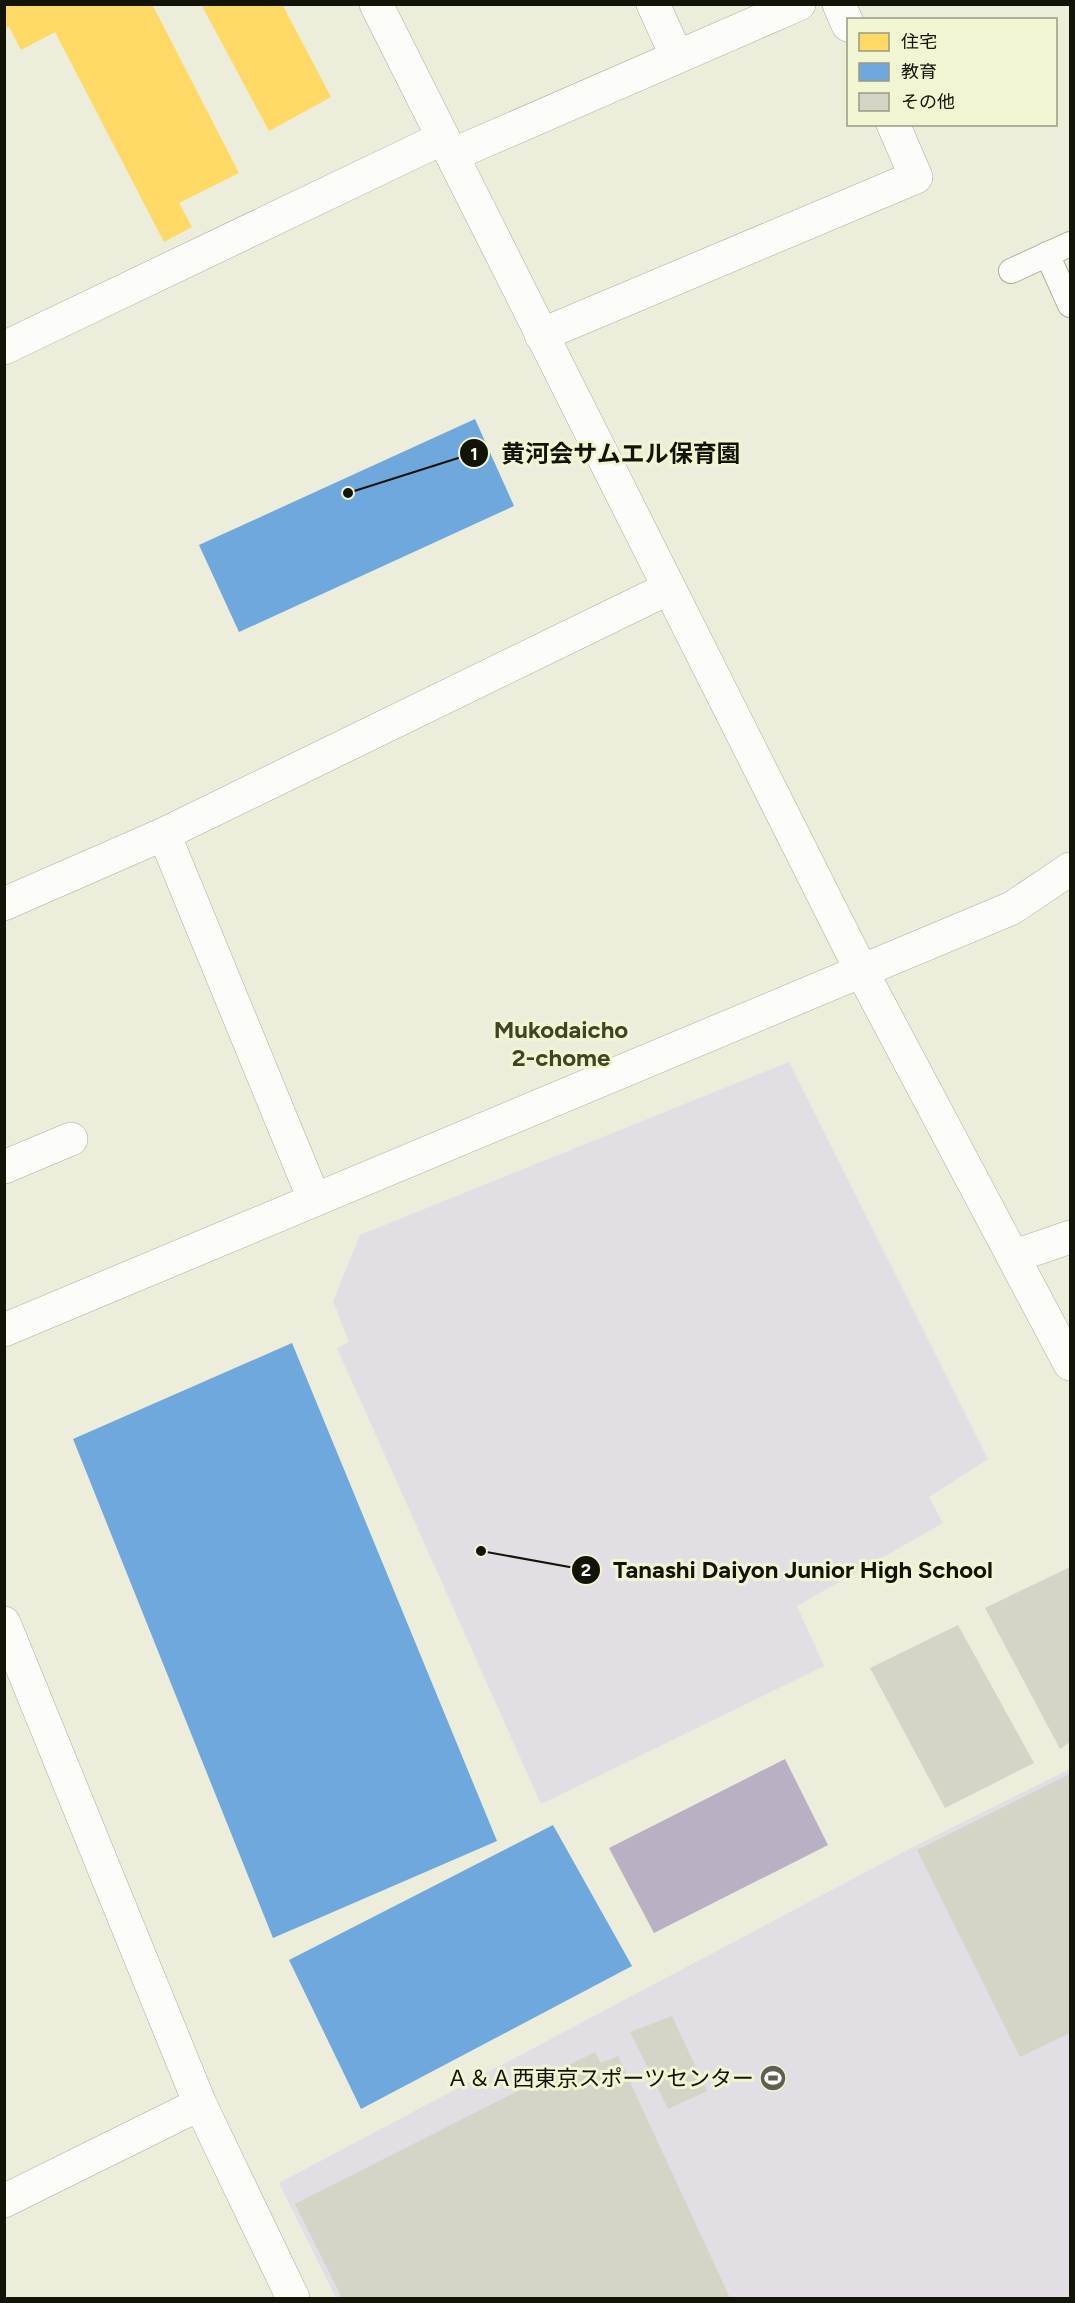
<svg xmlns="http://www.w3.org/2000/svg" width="1075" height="2303" viewBox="0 0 1075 2303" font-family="Figtree,'Noto Sans JP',sans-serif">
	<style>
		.green { fill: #e2dee3 }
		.water { fill: #b9b1c3 }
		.homes { fill: #ffd966 }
		.schools { fill: #6fa8dc }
		.building { fill: #d4d5c6 }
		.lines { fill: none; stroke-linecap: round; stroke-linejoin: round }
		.service-casing { stroke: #abac9c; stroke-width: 26 }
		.minor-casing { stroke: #abac9c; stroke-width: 34 }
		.tertiary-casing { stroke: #abac9c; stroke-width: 34 }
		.service { stroke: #fcfcf9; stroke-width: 24 }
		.minor { stroke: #fcfcf9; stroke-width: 33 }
		.tertiary { stroke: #fcfcf9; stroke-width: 33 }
		.labels { text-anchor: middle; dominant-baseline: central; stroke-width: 6; stroke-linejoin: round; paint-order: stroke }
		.poi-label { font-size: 22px; fill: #131408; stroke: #f2f5d2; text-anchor: end }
		.neighbourhood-label { font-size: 24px; font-weight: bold; fill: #414325; stroke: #f2f5d2 }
		.leader { fill: none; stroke: #131408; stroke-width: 2 }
		.callout-dot { fill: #131408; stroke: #f2f5d2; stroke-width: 2 }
		.mark-label { font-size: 18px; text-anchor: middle; font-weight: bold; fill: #fff }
		.callout-label { font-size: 24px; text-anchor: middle; font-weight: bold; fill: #131408; stroke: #f2f5d2; stroke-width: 6; stroke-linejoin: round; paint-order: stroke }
	</style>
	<rect width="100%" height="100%" fill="#ecedda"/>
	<path class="green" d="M789,1062l199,397 -59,38 14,26 -146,83 27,60 -283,138 -204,-456 12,-6 -16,-41 27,-66z
		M1070,1769v529h-734l-57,-115 634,-336z"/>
	<path class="water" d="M785,1759l43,86 -174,88 -45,-85z"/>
	<path class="homes" d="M4,4h148l87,169 -60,30 13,24 -28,15 -109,-210 -34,18 -12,-23 -5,1z
		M201,4h81l49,93 -62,34z"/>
	<path class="schools" d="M475,419l39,87 -275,126 -40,-87z
		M292,1343l205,498 -224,97 -200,-499z
		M553,1825l79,141 -271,143 -72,-149z"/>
	<path class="building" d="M1070,1567v175l-10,7 -75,-141z
		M958,1625l76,138 -89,45 -75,-140z
		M1070,1774v259l-50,24 -103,-207z
		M672,2016l35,75 -39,18 -38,-77z
		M595,2052l6,11 17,-7 112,242h-388l-47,-94z"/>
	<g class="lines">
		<defs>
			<path id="service" d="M1047,254l23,51
				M1011,271l59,-27"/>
			<path id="minor" d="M653,4l24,53
				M839,4l9,21
				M452,155l347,-151
				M541,335l375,-158 -23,-53
				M4,348l439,-210
				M164,834l150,365
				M4,904l160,-70 505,-246
				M4,1167l67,-28
				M1015,1256l55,-19
				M4,1330l1008,-422 58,-39
				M4,1623l196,481 93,194
				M4,2201l196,-97"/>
			<path id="tertiary" d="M376,4l485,966 209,394"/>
		</defs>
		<use href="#service" class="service-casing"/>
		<use href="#minor" class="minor-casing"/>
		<use href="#tertiary" class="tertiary-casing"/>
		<use href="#service" class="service"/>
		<use href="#minor" class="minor"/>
		<use href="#tertiary" class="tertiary"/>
	</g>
	<defs>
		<symbol id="stadium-disc" viewBox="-11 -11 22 22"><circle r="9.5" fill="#5f6052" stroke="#f2f5d2"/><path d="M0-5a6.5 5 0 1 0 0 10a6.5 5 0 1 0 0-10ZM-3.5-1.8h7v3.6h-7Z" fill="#fff"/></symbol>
	</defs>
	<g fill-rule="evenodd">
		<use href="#stadium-disc" x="758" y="2063" width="30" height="30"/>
	</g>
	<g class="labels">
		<g class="poi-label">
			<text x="754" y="2078">Ａ＆Ａ西東京スポーツセンター</text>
		</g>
		<g class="neighbourhood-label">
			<text x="561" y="1029">Mukodaicho<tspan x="561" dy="28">2-chome</tspan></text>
		</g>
	</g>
	<path class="leader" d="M348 493L474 453M481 1551L586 1570"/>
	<g class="callout-dot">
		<circle cx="348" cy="493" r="6"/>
		<circle cx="481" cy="1551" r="6"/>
		<circle cx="474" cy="453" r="15"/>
		<circle cx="586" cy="1570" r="15"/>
	</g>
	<g class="mark-label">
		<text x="474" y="460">1</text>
		<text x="586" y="1576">2</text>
	</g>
	<g class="callout-label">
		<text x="621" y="462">黄河会サムエル保育園</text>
		<text x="803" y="1578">Tanashi Daiyon Junior High School</text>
	</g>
	<rect width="1075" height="2303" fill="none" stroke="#131408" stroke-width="12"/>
	<rect x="847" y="18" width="210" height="108" fill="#f2f5d2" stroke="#999b81" stroke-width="1.5"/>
	<rect x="859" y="33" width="30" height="18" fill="#ffd966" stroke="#999b81" stroke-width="1.5"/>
	<text x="901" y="48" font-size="18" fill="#131408">住宅</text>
	<rect x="859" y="63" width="30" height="18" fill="#6fa8dc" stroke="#999b81" stroke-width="1.5"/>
	<text x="901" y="78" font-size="18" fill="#131408">教育</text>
	<rect x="859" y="93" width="30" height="18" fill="#d4d5c6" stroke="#999b81" stroke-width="1.5"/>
	<text x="901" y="108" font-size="18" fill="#131408">その他</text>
</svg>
